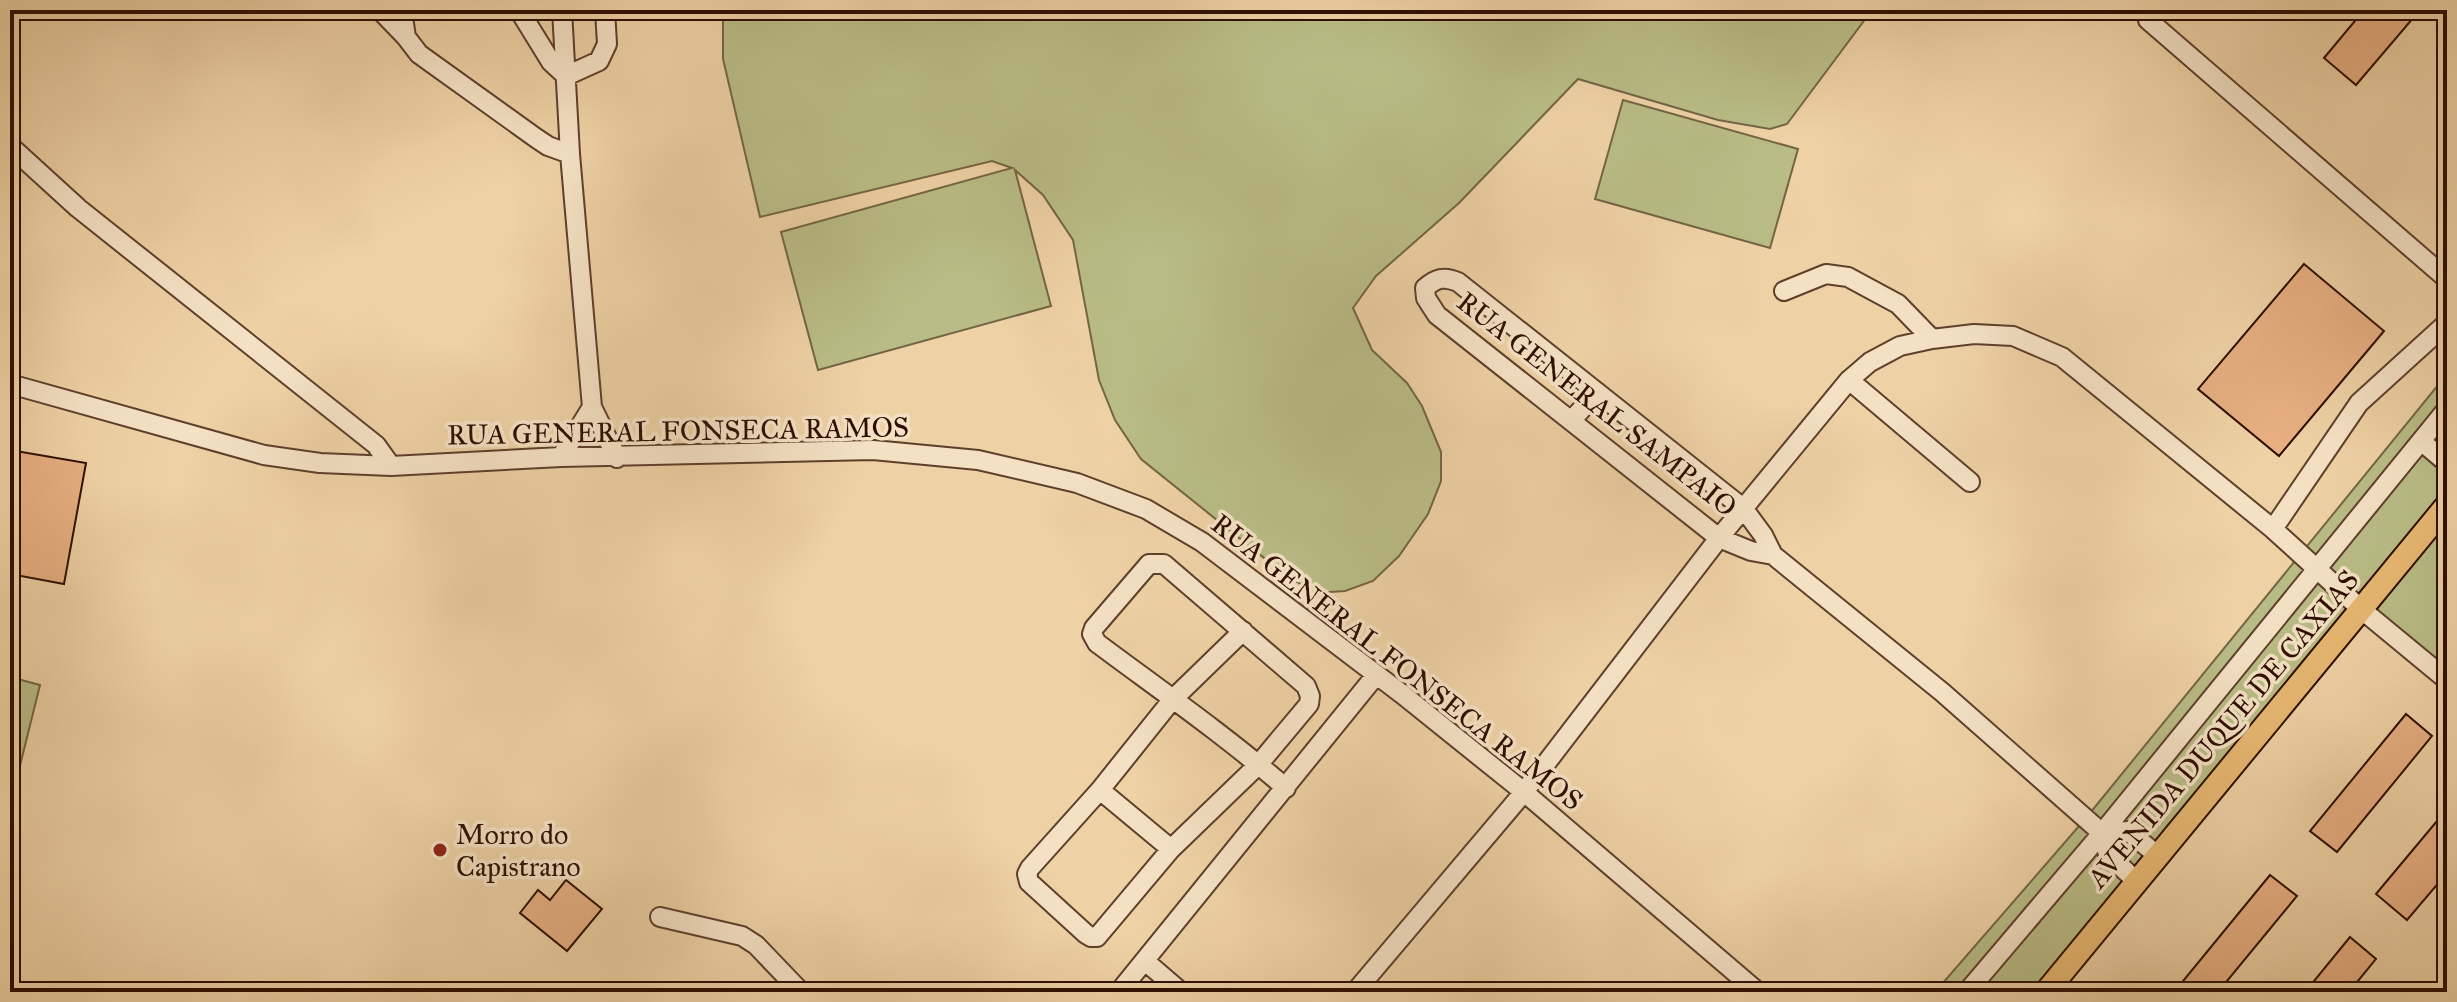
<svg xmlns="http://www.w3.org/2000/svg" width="2457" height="1002" viewBox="0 0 2457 1002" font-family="'IM FELL Great Primer',serif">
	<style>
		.green { fill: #b9bc86; stroke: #746544; stroke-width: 2 }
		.building { fill: #e7af82; stroke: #2e0e01; stroke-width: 2 }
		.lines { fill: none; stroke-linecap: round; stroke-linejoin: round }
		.minor-casing { stroke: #5e3f2a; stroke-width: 22 }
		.major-casing { stroke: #2e0e01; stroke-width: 26 }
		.minor { stroke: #f4e1c4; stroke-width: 18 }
		.major { stroke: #e7b872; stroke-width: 22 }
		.poi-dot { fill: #8f2418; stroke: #f4e1c4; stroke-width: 3 }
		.labels { text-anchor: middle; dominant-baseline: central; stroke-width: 7; stroke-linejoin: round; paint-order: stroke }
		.street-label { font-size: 28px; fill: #2e0e01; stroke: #f4e1c4 }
		.poi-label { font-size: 28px; fill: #2e0e01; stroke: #f4e1c4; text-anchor: start }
	</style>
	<rect width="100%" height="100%" fill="#eed1a5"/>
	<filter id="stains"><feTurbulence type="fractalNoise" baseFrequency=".0025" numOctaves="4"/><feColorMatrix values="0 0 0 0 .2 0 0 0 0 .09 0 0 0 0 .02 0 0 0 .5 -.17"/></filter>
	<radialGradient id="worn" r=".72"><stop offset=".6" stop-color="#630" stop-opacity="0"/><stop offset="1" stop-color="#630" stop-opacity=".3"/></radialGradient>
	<path class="green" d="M723,10h1149l-85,114 -17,5 -52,-9 -140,-41 -119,124 -83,73 -23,32 19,42 35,33 15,23 19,46v29l-13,33 -29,42 -26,25 -28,10 -30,2 -31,-19 -143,-115 -26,-39 -16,-40 -26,-140 -30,-45 -28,-25 36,136 -233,64 -37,-138 231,-64 -20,-7 -232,56 -37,-158z
		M1623,100l175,49 -28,99 -175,-49z
		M2447,374v305l-83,-67 -313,380h-116l151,-174z
		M10,677l30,8 -30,121z"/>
	<path class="building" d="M2364,10h56l-64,75 -32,-27z
		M2304,264l80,67 -105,125 -81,-67z
		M10,450l76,13 -22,121 -54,-10z
		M2406,714l26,22 -95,116 -27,-21z
		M2447,809v64l-40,47 -31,-26z
		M2270,875l27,21 -79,96h-44z
		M566,880l36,29 -35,42 -47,-38 18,-23 12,10z
		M2350,937l26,22 -27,33h-44z"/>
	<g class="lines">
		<defs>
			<path id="minor" d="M380,10l26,27
				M402,10l4,27 13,17 117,84 12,8 22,8
				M519,10l32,52 15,14 33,-15 8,-17 -2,-34
				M562,10l8,144 22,253 25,51
				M2148,20l299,259
				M10,146l68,62 298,237 15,21
				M1784,291l42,-17 22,3 50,27 34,35
				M1849,380l121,102
				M10,384l254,71 56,8 71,3 170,-9 312,-7 105,10 99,23 69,26 56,33 200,152 122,98 234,200
				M1571,421l26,-29
				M2421,441l26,22
				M561,457l31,-50
				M2273,529l86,-126 88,-80
				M1773,555l-22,-4 -32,-13 -282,-223 -11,-17 -1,-10c11,-10 19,-12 33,-6l285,226 20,27 10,20 169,137 160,141 6,21 28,27
				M1243,631l-71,69 -72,90 -70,78 -3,6 2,8 57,52 5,3h6l74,-88 87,-84 51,-61 1,-8 -4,-10 -142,-122h-15l-55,64 -2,6 5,9c63,47 129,93 189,145
				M1100,790l71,59
				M2102,833l26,-2 29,24
				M660,917l82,19 14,9 45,47
				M1145,961l36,31
				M1119,992l257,-317
				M1355,992l169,-200 195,-254 130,-158 21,-18 30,-16 32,-7 42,-5 39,2 49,21 211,172 88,80 86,71
				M1967,992l135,-159 345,-424"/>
			<path id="major" d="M2046,992l401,-487"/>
		</defs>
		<use href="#minor" class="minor-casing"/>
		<use href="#major" class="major-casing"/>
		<use href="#minor" class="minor"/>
		<use href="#major" class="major"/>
	</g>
	<circle class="poi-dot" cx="440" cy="850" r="8"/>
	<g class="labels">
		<g class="street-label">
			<text transform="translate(1597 404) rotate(38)">RUA GENERAL SAMPAIO</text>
			<text transform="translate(678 431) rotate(-1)">RUA GENERAL FONSECA RAMOS</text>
			<text transform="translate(1397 662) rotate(38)">RUA GENERAL FONSECA RAMOS</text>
			<text transform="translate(2223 729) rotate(-50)">AVENIDA DUQUE DE CAXIAS</text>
		</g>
		<g class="poi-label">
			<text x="456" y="834">Morro do<tspan x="456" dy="32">Capistrano</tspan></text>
		</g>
	</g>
	<rect width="2457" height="1002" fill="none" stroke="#eed1a5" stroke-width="40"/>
	<rect x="12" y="12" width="2433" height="978" fill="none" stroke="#2e0e01" stroke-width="4"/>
	<rect x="20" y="20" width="2417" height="962" fill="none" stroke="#2e0e01" stroke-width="2"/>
	<rect width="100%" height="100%" filter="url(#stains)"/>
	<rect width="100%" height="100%" fill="url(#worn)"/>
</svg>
